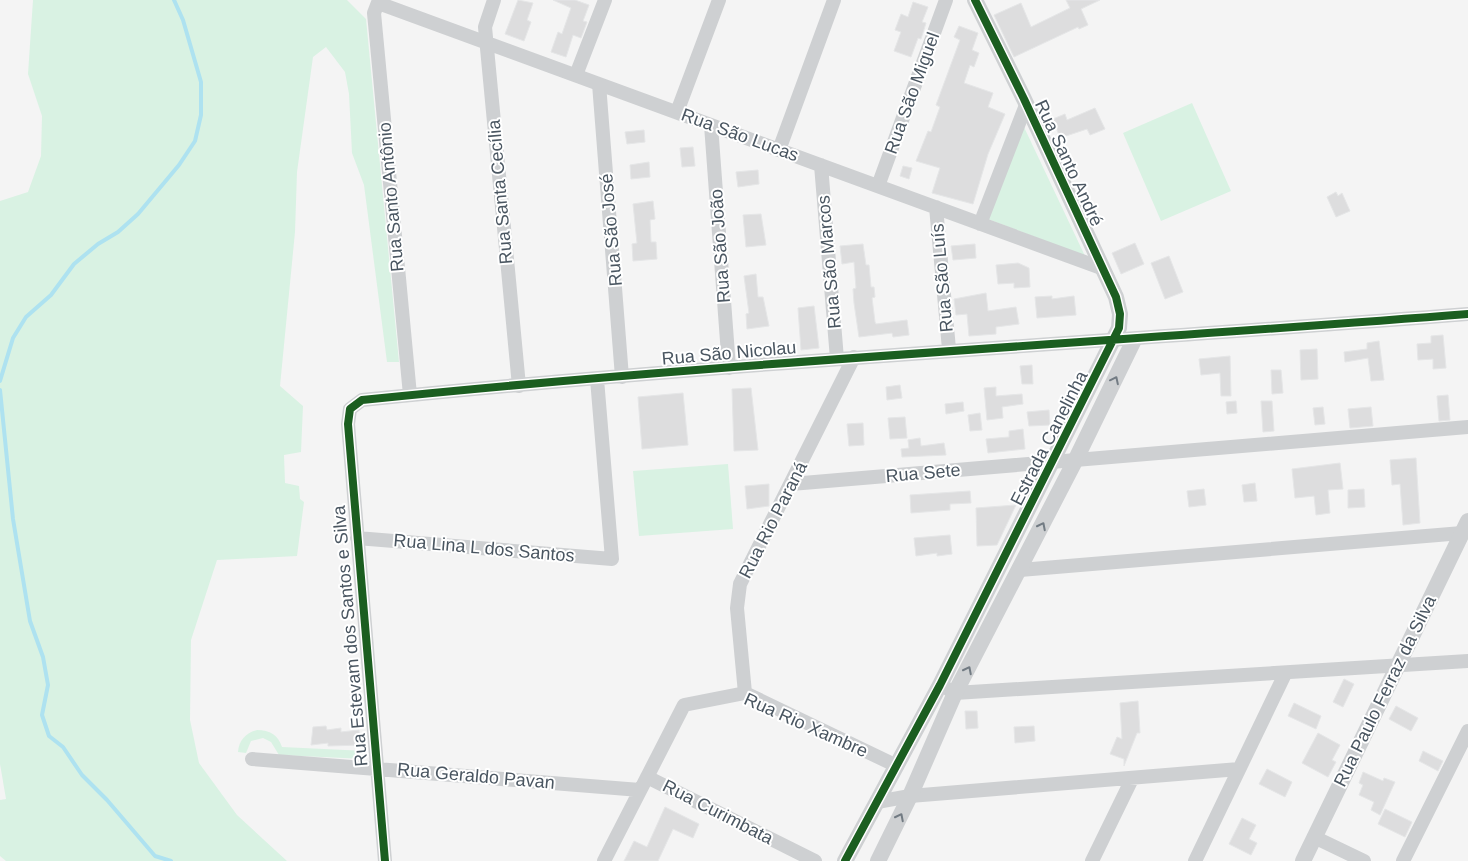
<svg xmlns="http://www.w3.org/2000/svg" width="1468" height="861" viewBox="0 0 1468 861" font-family="Arial,sans-serif">
	<style>
		.green { fill: #d9f2e3 }
		.lines { fill: none; stroke-linecap: round; stroke-linejoin: round }
		.stream { stroke: #aee2f0; stroke-width: 4 }
		.building { fill: #ddddde; stroke: #e5e6e7 }
		.minor { stroke: #ced0d2; stroke-width: 14 }
		.tertiary { stroke: #ced0d2; stroke-width: 16 }
		.cycleway-casing { stroke: #fff; stroke-width: 11 }
		.cycleway { stroke: #1b5e20; stroke-width: 8 }
		.oneway { stroke: #727b83 }
		.labels { text-anchor: middle; dominant-baseline: central; stroke-width: 4; stroke-linejoin: round; paint-order: stroke }
		.street-label { font-size: 18px; fill: #4a5661; stroke: #fff }
	</style>
	<rect width="100%" height="100%" fill="#f4f4f4"/>
	<path class="green" d="M33,0h314l19,19 33,343h-12l-23,-177 -12,-32 -3,-59 -4,-22 -19,-25 -13,10 -16,115 -2,60 -15,154 23,20 -2,46 -17,3 1,28 14,3 1,13 4,3 -7,54 -80,4 -26,80 -1,80 9,43 38,52 50,46h-281l-6,-5v-56l6,-1 -6,-35v-563l28,-9 13,-36 1,-40 -14,-42z
		M1192,103l39,88 -70,30 -38,-88z
		M1023,125l62,131 -97,-37z
		M728,464l5,65 -94,7 -6,-65z
		M257,730c13,0 21,5 25,17l84,4 -1,8 -86,-4 -8,-13 -8,-4 -12,3 -5,12 -8,-1c1,-12 8,-19 19,-22z"/>
	<g class="lines">
		<path class="stream" d="M0,381l13,-43 13,-21 25,-22 23,-31 24,-20 20,-12 20,-18 41,-49 16,-24 6,-26v-33l-18,-62 -9,-20
			M0,390l13,129 17,102 13,36 5,28 -6,30 7,21 14,11 19,28 25,25 48,56 16,5"/>
	</g>
	<path class="building" d="M518,0l15,3 -6,17 4,2 -7,19 -19,-7z
		M553,0h22l14,5 -6,16 4,1 -6,16 -8,-3 -7,22 -15,-5 7,-20 4,2 9,-26z
		M1066,0h34l-19,9 7,16 -9,4 -1,-2 -64,30 -20,-42 27,-12 10,24 39,-19z
		M913,2l15,5 -6,15 4,1 -5,16 -3,-1 -7,19 -17,-6 7,-19 -6,-2 6,-16 7,3z
		M959,26l19,7 -6,17 7,3 -5,14 -4,-2 -6,18 29,10 -5,14 17,7 -17,40 -15,50 -41,-11 8,-25 -24,-7 12,-30 3,1 9,-25 -4,-2 24,-65 -6,-3z
		M1095,108l10,21 -15,6 -3,-6 -27,9 -7,-19 12,-5 2,6z
		M644,130l1,12 -18,2 -2,-12z
		M693,147l2,19 -13,1 -2,-19z
		M649,162l1,15 -19,2 -1,-14z
		M903,166l9,2 -3,11 -9,-3z
		M758,170l1,14 -21,3 -2,-15z
		M1336,192l2,4 4,-3 8,18 -14,6 -9,-20z
		M653,201l2,18 -5,1 1,22h5l1,17 -24,2 -1,-17 5,-1 -4,-39z
		M761,214l5,31 -20,2 -3,-32z
		M1135,243l9,21 -23,10 -9,-21z
		M863,244l3,21h3l2,22h3l1,10 -3,1 3,24 1,2 31,-4 2,15 -16,2 -1,-4 -33,4 -5,-34 -1,-14 3,-1 -2,-26 -12,2 -2,-18z
		M975,244l1,14 -23,2 -2,-14z
		M1169,256l14,36 -18,7 -14,-36z
		M1018,263l11,5 1,19 -16,1v-5l-16,1 -2,-19z
		M756,274l2,23h5l6,29 -22,3 -1,-15 3,-1 -5,-37z
		M986,293l2,18 28,-4 3,17 -23,3v7l-27,2 -2,-22 -11,1 -2,-16z
		M1052,296v3l22,-3 2,19 -39,3 -2,-21z
		M814,306l5,42 -18,2 -3,-42z
		M1443,335l3,33 -13,1v-10l-15,1 -1,-16 14,-1v-7z
		M1379,341l5,39 -13,1 -3,-23 -23,4 -1,-10 23,-3v-6z
		M1317,349l1,30 -17,1 -1,-30z
		M1230,356l1,40h-10l-1,-23 -19,2 -2,-16z
		M1032,365l1,19h-11l-2,-18z
		M1271,370h10l2,23 -11,1z
		M900,385l2,13 -15,2 -1,-13z
		M996,387v9l26,-2 1,10 -21,3 1,11 -16,2 -3,-32z
		M751,388l7,62 -24,1 -2,-62z
		M683,393l5,52 -46,4 -4,-52z
		M1448,395l2,25 -11,1 -2,-25z
		M1236,401l1,12 -10,1 -1,-12z
		M1261,401h11l2,30 -11,1z
		M963,402l1,9 -18,3 -1,-10z
		M1323,407l2,17 -10,1 -2,-17z
		M1371,407l2,19 -23,2 -2,-19z
		M1049,410l1,15 -21,1 -2,-14z
		M980,413l2,17 -12,1 -2,-16z
		M905,417l2,21 -17,1 -2,-21z
		M863,423l1,22 -15,1 -2,-22z
		M1023,429l2,20 -37,4 -2,-14 23,-2v-6z
		M920,438l1,8 23,-3 2,12 -44,2 -1,-8 8,-1 -1,-8z
		M1416,458l4,65 -17,2 -3,-41 -8,1 -2,-25z
		M1340,463l3,26 -15,1 2,23 -14,2 -2,-19 -19,2 -3,-29z
		M1255,483l2,18 -13,1 -2,-17z
		M769,484v22l-22,3 -2,-23z
		M1204,489l2,16 -17,2 -2,-16z
		M1364,489l1,18 -17,1v-18z
		M970,491l1,12 -21,1v6l-39,3 -1,-18z
		M1016,505l-19,40 -20,1 -1,-38z
		M950,535l2,19 -15,2v-3l-21,3 -2,-18z
		M1344,679l10,5 -11,23 -10,-5z
		M1138,701l2,32h-3l-13,33v-7l-14,-5 7,-17 5,2 -2,-36z
		M1294,703l27,13 -5,13 -28,-13z
		M1396,706l22,12 -7,13 -22,-12z
		M965,711h12l1,17 -12,1z
		M326,726l1,4 14,-2v4l18,-2 1,15 -32,1v-3l-17,2 2,-18z
		M1034,726l1,15 -20,2 -1,-16z
		M1318,733l22,12 -8,15 4,2 -8,15 -26,-14z
		M1423,751l20,10 -5,10 -19,-10z
		M1267,769l25,13 -7,15 -26,-13z
		M1363,772l20,9 1,-3 11,4 -15,33 -9,-5 3,-8 -15,-7 4,-10 -4,-2z
		M665,807l34,17 -6,14 -20,-9 -15,32h-34l10,-20 13,6z
		M1385,809l27,13 -7,15 -27,-13z
		M1242,818l14,7 -7,14 8,4 -6,12 -22,-11z"/>
	<g class="lines">
		<path class="minor" d="M379,0l-5,13 36,382
			M494,0l-9,27 34,359
			M378,3l723,265
			M576,75l29,-75
			M599,84l23,293
			M677,112l42,-112
			M711,125l18,243
			M779,150l55,-150
			M821,165l16,194
			M878,186l68,-186
			M936,207l13,142
			M980,224l46,-119
			M791,484l677,-57
			M357,538l255,21 -15,-180
			M1020,570l442,-37
			M948,689l7,4 513,-32
			M745,693l-8,-85 3,-24 114,-227
			M252,759l388,31
			M647,777l168,84
			M877,802l33,-6 329,-27
			M1314,837l50,24
			M385,861l-37,-437 2,-15 12,-9c368,-38 737,-57 1106,-86
			M604,861l80,-156 61,-12 152,73
			M1092,861l40,-82
			M1195,861l90,-187
			M1403,861l65,-130"/>
		<path class="tertiary" d="M845,861l95,-176 179,-357 1,-14 -4,-17 -92,-198 -49,-99
			M878,861l32,-65 45,-103 120,-232 59,-121
			M1303,861l165,-340"/>
		<defs>
			<path id="cycleway" d="M385,861l-37,-437 2,-15 12,-9c368,-38 737,-57 1106,-86
				M845,861l95,-176 179,-357 1,-14 -4,-17 -92,-198 -49,-99"/>
		</defs>
		<use href="#cycleway" class="cycleway-casing"/>
		<use href="#cycleway" class="cycleway"/>
	</g>
	<defs><path id="oneway-chevron" d="M-2-3.5L2.5 0L-2 3.5" fill="none" stroke-width="1.6" stroke-linecap="round" stroke-linejoin="round" transform="scale(1.25)"/></defs>
	<g class="oneway">
		<use href="#oneway-chevron" transform="translate(1115 380) rotate(-64)"/>
		<use href="#oneway-chevron" transform="translate(1042 526) rotate(-63)"/>
		<use href="#oneway-chevron" transform="translate(968 670) rotate(-63)"/>
		<use href="#oneway-chevron" transform="translate(900 817) rotate(-63)"/>
	</g>
	<g class="labels">
		<g class="street-label">
			<text transform="translate(912 93) rotate(-70)">Rua São Miguel</text>
			<text transform="translate(740 135) rotate(20)">Rua São Lucas</text>
			<text transform="translate(1069 163) rotate(65)">Rua Santo André</text>
			<text transform="translate(500 192) rotate(-95)">Rua Santa Cecília</text>
			<text transform="translate(391 197) rotate(-95)">Rua Santo Antônio</text>
			<text transform="translate(611 230) rotate(-95)">Rua São José</text>
			<text transform="translate(720 246) rotate(-94)">Rua São João</text>
			<text transform="translate(829 262) rotate(-95)">Rua São Marcos</text>
			<text transform="translate(942 278) rotate(-95)">Rua São Luís</text>
			<text transform="translate(729 353) rotate(-5)">Rua São Nicolau</text>
			<text transform="translate(1049 438) rotate(-63)">Estrada Canelinha</text>
			<text transform="translate(923 473) rotate(-5)">Rua Sete</text>
			<text transform="translate(773 520) rotate(-63)">Rua Rio Paraná</text>
			<text transform="translate(484 548) rotate(5)">Rua Lina L dos Santos</text>
			<text transform="translate(350 636) rotate(-95)">Rua Estevam dos Santos e Silva</text>
			<text transform="translate(1385 691) rotate(-64)">Rua Paulo Ferraz da Silva</text>
			<text transform="translate(806 725) rotate(24)">Rua Rio Xambre</text>
			<text transform="translate(476 776) rotate(5)">Rua Geraldo Pavan</text>
			<text transform="translate(718 812) rotate(27)">Rua Curimbata</text>
		</g>
	</g>
</svg>
